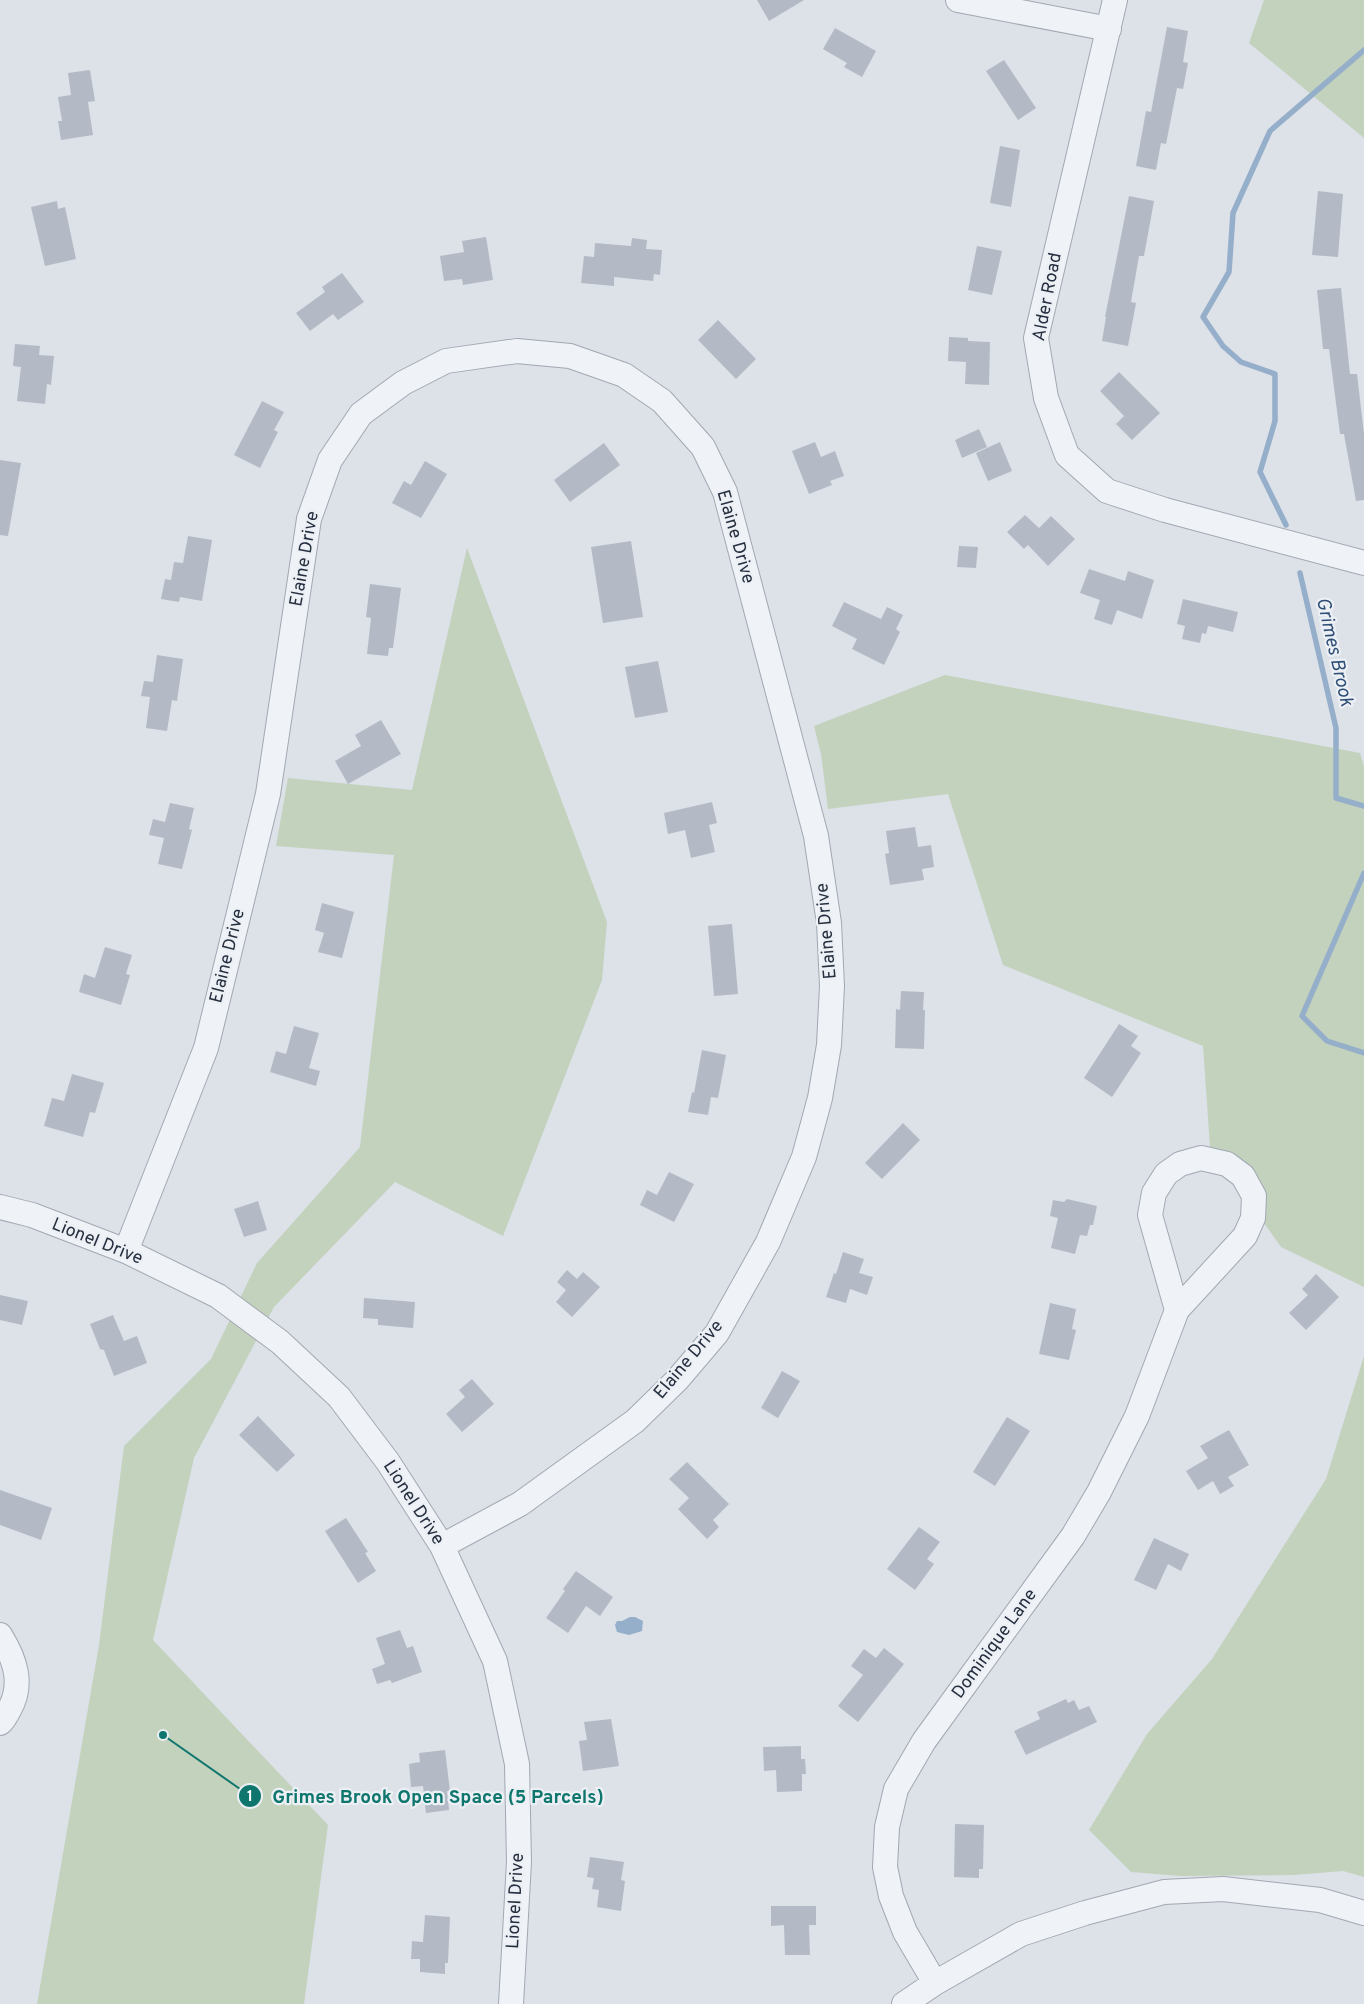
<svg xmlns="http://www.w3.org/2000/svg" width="1364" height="2004" viewBox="0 0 1364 2004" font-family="Overpass,sans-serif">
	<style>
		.green { fill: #c3d2bd }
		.water { fill: #95afca }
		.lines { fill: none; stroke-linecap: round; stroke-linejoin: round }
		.stream { stroke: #95afca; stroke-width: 5.5 }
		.building { fill: #b4bac5 }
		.minor-casing { stroke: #a2a8b2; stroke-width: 26 }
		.minor { stroke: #eff2f6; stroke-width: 24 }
		.labels { text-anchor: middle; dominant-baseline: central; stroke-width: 4.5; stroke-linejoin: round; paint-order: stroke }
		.street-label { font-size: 18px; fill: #252f3f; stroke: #ecf0f5 }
		.water-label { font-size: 19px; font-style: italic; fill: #2e4e75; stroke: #ecf0f5 }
		.leader { fill: none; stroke: #0f766e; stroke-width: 2 }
		.callout-dot { fill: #0f766e; stroke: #ecf0f5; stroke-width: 2 }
		.mark-label { font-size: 15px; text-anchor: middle; font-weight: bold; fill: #fff }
		.callout-label { font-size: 19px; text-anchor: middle; font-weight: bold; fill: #0f766e; stroke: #ecf0f5; stroke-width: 4.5; stroke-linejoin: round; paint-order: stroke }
	</style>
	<rect width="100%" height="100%" fill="#dde1e8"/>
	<path class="green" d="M1264,0h100v138l-115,-95z
		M467,548l140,374 -5,58 -99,256 -108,-54 -121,125 -80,151 -41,182 175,185 -24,179h-267l62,-359 25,-199 87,-87 46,-96 103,-116 34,-292 -118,-9 12,-68 124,12z
		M945,675l415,78 4,13v521l-83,-40 -71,-100 -7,-101 -200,-81 -55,-171 -120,15 -7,-55 -7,-28z
		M1364,1356v521l-21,-6 -49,4 -113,1 -50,-4 -42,-42 58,-96 65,-75 114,-180z"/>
	<path class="water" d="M630,1617h5l8,4 -1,10 -13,4 -12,-3 -2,-7 2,-4h5z"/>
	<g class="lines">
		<path class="stream" d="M1286,525l-26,-53 15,-51v-47l-34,-12 -18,-16 -20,-29 26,-45 4,-59 37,-82 94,-81
			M1300,573l36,155v70l28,8
			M1364,873l-62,143 25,25 37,12"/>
	</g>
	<path class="building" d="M757,0h47l-35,21z
		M1167,27l21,4 -5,31 5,1 -5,26 -6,-1 -11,56 -5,-1 -5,27 -20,-4 10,-55 5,1z
		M835,28l41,23 -14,26 -18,-10 3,-4 -24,-14z
		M1004,60l32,48 -18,12 -32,-49z
		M90,70l5,31 -7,1 5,33 -32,5 -3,-19h4l-4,-24 13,-2 -3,-22z
		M1000,146l20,4 -9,57 -21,-4z
		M1318,191l25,3 -5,63 -26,-2z
		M1129,196l25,5 -10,55h-5l-8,46 5,1 -8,43 -26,-5 4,-24h-1z
		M57,201l1,8 7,-2 11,52 -31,7 -14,-59z
		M486,237l7,43 -30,5 -1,-6 -18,2 -4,-25 24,-4 -2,-11z
		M632,238l15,2 -1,9 16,1 -2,25 -6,-1 -1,7 -39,-4v9l-33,-3 3,-27 10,1 1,-14 36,3z
		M977,246l25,5 -10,44 -24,-5z
		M342,273l22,29 -26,18 -5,-6 -23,17 -14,-18 29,-21 -3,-5z
		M1341,288l9,86h7l7,60v66l-8,1 -12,-67h-4l-11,-85h-6l-6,-59z
		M718,320l38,39 -20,20 -38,-39z
		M949,337l19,1v3l22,1 -1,43 -24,-1 1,-22 -18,-1z
		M15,344l25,2 -1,9 15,1 -3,29 -4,-1 -2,20 -28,-3 4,-34 -8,-1z
		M1119,372l41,41 -28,27 -16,-16 8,-8 -24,-25z
		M262,401l22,11 -10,18 4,2 -18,36 -26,-13z
		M979,429l8,18 -25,11 -7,-18z
		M815,442l6,15 14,-6 9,25 -14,5 2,4 -23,9 -17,-43z
		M1000,442l12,29 -24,10 -12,-28z
		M604,443l16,22 -50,37 -16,-22z
		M0,460l21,3 -13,73 -8,-1z
		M425,461l22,13 -26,44 -29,-15 12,-22 7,4z
		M1025,515l14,13 12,-12 24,23 -27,27 -20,-21 -4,4 -17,-17z
		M188,536l24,4 -10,61 -22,-4 -1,5 -18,-3 4,-20 6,1 3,-18 9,1z
		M631,541l12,76 -40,6 -12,-76z
		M959,546l19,1 -2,21 -19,-1z
		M1089,569l36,12 3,-10 26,9 -12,39 -25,-9 -5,15 -18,-6 6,-19 -20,-7z
		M370,584l31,4 -8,60h-4l-1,8 -21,-2 4,-36 -5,-1z
		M1183,599l55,13 -5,20 -25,-6 -2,8 -4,-1 -2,10 -18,-4 3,-13 -8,-2z
		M844,602l37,17 6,-12 16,8 -7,14 4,3 -16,33 -32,-16 5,-10 -25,-13z
		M157,655l26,4 -6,42 -5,-1 -5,31 -21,-3 4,-31 -9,-1 3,-15 9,1z
		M658,661l10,51 -33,6 -10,-51z
		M381,720l20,34 -53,30 -13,-23 26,-15 -6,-11z
		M712,802l5,21 -8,2 6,27 -24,6 -6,-28 -17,4 -4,-21z
		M170,803l24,5 -5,21 3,1 -10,39 -24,-5 6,-26 -15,-3 4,-16 12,3z
		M915,827l3,20 13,-2 3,22 -12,2 2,11 -34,5 -5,-31 4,-1 -3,-22z
		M322,903l32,9 -12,46 -24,-6 6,-19 -9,-3z
		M732,924l6,70 -24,2 -6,-70z
		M105,947l27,8 -6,19 4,1 -9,30 -42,-13 5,-18 11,4z
		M901,991l23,1 -1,18h2l-1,39 -29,-1 1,-39 4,1z
		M1119,1024l19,12 -7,10 10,7 -29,44 -28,-19z
		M294,1026l25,7 -10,35 11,3 -4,15 -46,-14 6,-21 10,3z
		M702,1050l24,5 -8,43 -7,-1 -3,18 -20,-3 4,-20 2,1z
		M72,1074l32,9 -9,30 -5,-1 -7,25 -39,-11 8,-28 12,3z
		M903,1123l17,17 -38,39 -17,-16z
		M669,1172l25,12 -20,38 -34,-17 7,-15 10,5z
		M1067,1199l30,7 -4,19h-3l-3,11 -7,-1 -5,19 -24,-6 7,-30 -8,-2 3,-16 11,2z
		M258,1201l9,29 -23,7 -10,-28z
		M843,1252l21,7 -5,14 14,4 -6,18 -17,-6 -4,14 -20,-6 8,-24 2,1z
		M567,1270l10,9 6,-7 17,15 -28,30 -16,-15 10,-12 -9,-8z
		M1316,1274l23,23 -33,33 -17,-17 19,-18 -6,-6z
		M0,1295l28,6 -6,24 -22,-5z
		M364,1298l51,4 -2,26 -35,-3v-6l-15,-1z
		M1050,1303l26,6 -4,20 4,1 -7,30 -30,-6z
		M113,1315l11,26 13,-5 10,27 -33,13 -10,-26 -4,-1 -10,-25z
		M782,1371l18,10 -22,37 -17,-10z
		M472,1379l22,25 -32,28 -16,-18 19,-17 -6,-7z
		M258,1416l37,39 -18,17 -38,-37z
		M1007,1417l23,14 -35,55 -22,-14z
		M1229,1430l20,35 -21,12 6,9 -14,8 -7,-13 -15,9 -12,-19 22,-13 -8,-12z
		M687,1462l42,42 -16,16 6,7 -12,12 -29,-30 11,-11 -20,-19z
		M0,1490l52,18 -11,32 -41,-15z
		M346,1518l22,34 -3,1 11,18 -18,12 -33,-52z
		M919,1527l21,15 -13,17 7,5 -19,26 -28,-21z
		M1154,1538l35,16 -8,17 -13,-7 -12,26 -22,-10z
		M576,1571l37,26 -13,19 -14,-10 -18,27 -22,-15 19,-27 -2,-2z
		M400,1630l7,18 6,-2 9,26 -30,11 -2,-3 -13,4 -5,-15 13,-5 -9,-26z
		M884,1648l20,16 -46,58 -20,-16 25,-31 -12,-9 13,-17 12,9z
		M1066,1699l2,4 6,-3 5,10 10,-4 8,16 -71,33 -12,-24 26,-12 -3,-7z
		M611,1719l8,47 -36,5 -4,-30 8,-1 -3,-18z
		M801,1746v13h4l1,15h-4v17l-25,1 -1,-22 -12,1 -1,-24z
		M445,1750l5,41h-3l2,19 -23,3 -3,-27 -12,1 -2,-23 11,-2 -1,-9z
		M955,1824l29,1 -1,44h-4v9l-25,-1z
		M590,1857l34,5 -3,18 4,1 -4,30 -24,-4 2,-17 -7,-1 2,-11 -7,-1z
		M771,1906h45v19h-7l1,30h-25l-1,-30 -13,1z
		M425,1915l25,2 -2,46h-3v11l-25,-2v-13h-9l1,-18 11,1z"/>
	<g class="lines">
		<defs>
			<path id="minor" d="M958,0l151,29
				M1115,0l-79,338 10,60 21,57 40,36 58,19 199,53
				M0,1207l32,8 94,36 92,45 62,46 59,55 49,65 54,84 53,115 22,103 2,98 -8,142
				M126,1251l80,-203 62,-254 41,-275 21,-59 31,-46 42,-31 43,-22 71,-10 53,5 54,19 38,26 41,46 22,45 91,344 13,87 3,63 -3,59 -9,53 -16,59 -36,85 -51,91 -40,47 -42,41 -115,83 -78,42
				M0,1635c15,24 24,49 9,75 -3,5 -5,10 -9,13
				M935,1983l-30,-51 -14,-36 -6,-29 2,-40 9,-38 28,-48 149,-205 26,-44 38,-76 40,-106 68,-74 8,-18 1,-22 -11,-20 -16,-12 -26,-6 -21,6 -14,10 -12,19 -4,22 27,95
				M904,2004l31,-21 86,-49 64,-21 79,-21 59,-3 97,11 44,13"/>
		</defs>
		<use href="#minor" class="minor-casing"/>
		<use href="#minor" class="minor"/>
	</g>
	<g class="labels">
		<g class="street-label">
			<text transform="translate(1048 297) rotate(-79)">Alder Road</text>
			<text transform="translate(735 537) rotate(74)">Elaine Drive</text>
			<text transform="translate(305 559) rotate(-80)">Elaine Drive</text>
			<text transform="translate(827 931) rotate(-95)">Elaine Drive</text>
			<text transform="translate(228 956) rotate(-76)">Elaine Drive</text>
			<text transform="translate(97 1242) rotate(22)">Lionel Drive</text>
			<text transform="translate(689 1360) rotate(-50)">Elaine Drive</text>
			<text transform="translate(413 1503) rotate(57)">Lionel Drive</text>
			<text transform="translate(995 1644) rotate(-54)">Dominique Lane</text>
			<text transform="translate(516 1901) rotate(-87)">Lionel Drive</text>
		</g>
		<g class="water-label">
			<text transform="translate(1334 652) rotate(77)">Grimes Brook</text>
		</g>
	</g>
	<path class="leader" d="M163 1735L250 1796"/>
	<g class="callout-dot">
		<circle cx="163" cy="1735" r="5"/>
		<circle cx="250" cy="1796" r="12"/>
	</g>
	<g class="mark-label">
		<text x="250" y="1801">1</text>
	</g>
	<g class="callout-label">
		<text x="438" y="1803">Grimes Brook Open Space (5 Parcels)</text>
	</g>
</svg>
